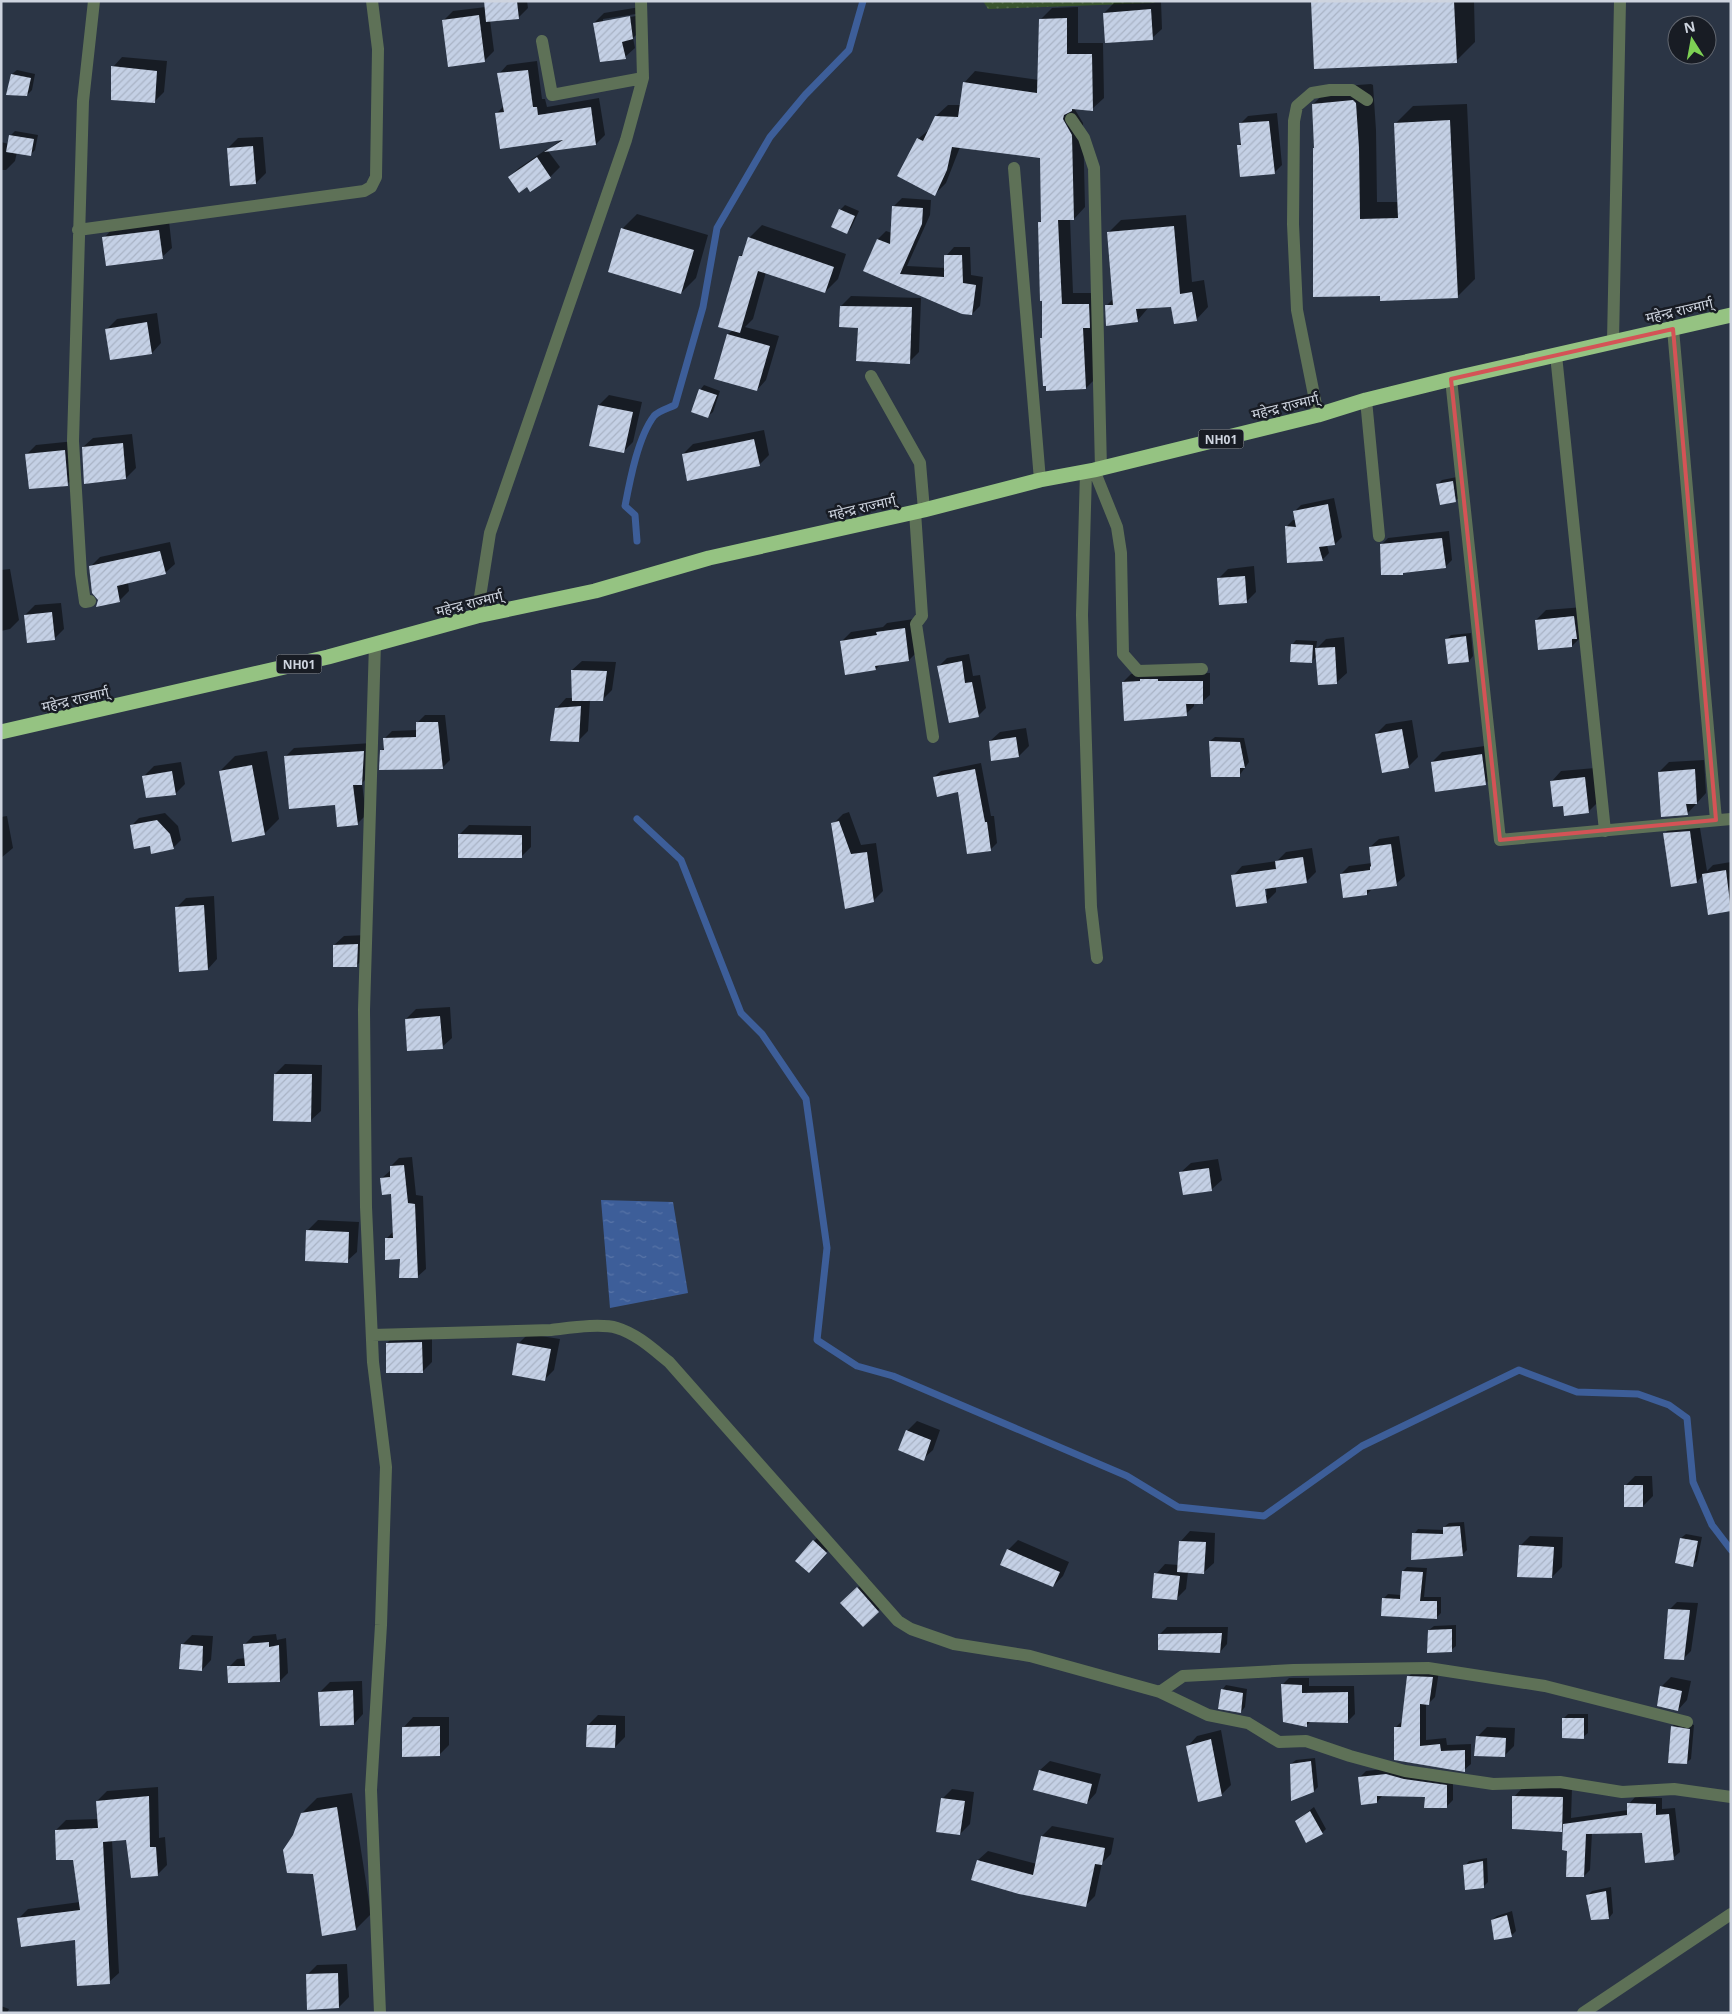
<svg xmlns="http://www.w3.org/2000/svg" width="1732" height="2014" viewBox="0 0 1732 2014" font-family="'Open Sans','Noto Sans Devanagari',sans-serif">
	<style>
		.green { fill: url(#green-dots) }
		.water { fill: url(#water-ripples) }
		.shadow { fill: #0007; fill-rule: evenodd }
		.lines { fill: none; stroke-linecap: round; stroke-linejoin: round }
		.stream { stroke: #3d5e99; stroke-width: 7 }
		.building { fill: url(#building-hatch) }
		.minor { stroke: #5e7157; stroke-width: 12 }
		.highway { stroke: #95c382; stroke-width: 15 }
		.marked { fill: none; stroke: #d45356; stroke-width: 4; stroke-linejoin: round }
		.labels { text-anchor: middle; dominant-baseline: central; stroke-width: 5; stroke-linejoin: round; paint-order: stroke }
		.shield { fill: #181c24; stroke: #979da7; stroke-width: 1 }
		.shield-label { font-size: 12px; font-weight: bold; fill: #ced4df }
		.street-label { font-size: 14px; fill: #ced4df; stroke: #181c24 }
	</style>
	<defs>
		<pattern id="green-dots" width="8" height="8" patternUnits="userSpaceOnUse" patternTransform="scale(1.25)"><rect width="8" height="8" fill="#38532d"/><path d="M2 2h.1M6 6h.1" fill="none" stroke="#546b4b" stroke-width="1.8" stroke-linecap="round"/></pattern>
		<pattern id="water-ripples" width="26" height="14" patternUnits="userSpaceOnUse" patternTransform="scale(1.25)"><rect width="26" height="14" fill="#3d5e99"/><path d="M2 4q2-2 4 0t4 0M15 11q2-2 4 0t4 0" fill="none" stroke="#5874a7"/></pattern>
		<pattern id="building-hatch" width="6" height="6" patternUnits="userSpaceOnUse" patternTransform="scale(1.25)"><rect width="6" height="6" fill="#c4d0e5"/><path d="M-1 1l2-2M0 6l6-6M5 7l2-2" fill="none" stroke="#a9b3c5"/></pattern>
	</defs>
	<rect width="100%" height="100%" fill="#2b3545"/>
	<path class="green" d="M983,1h172v2l-167,6z"/>
	<path class="water" d="M601,1200l72,2 15,91 -78,15z"/>
	<path class="shadow" d="M486,1h41l1,7 -10,10 -28,2 4,31 -10,10 -41,-40 10,-10 33,-4z
		M1143,1h18l1,28 -10,9 -48,-25 10,-10z
		M1313,1h161l1,41 -19,19z
		M640,7l3,21 -10,10 2,10 -10,9 -31,-34 10,-10zM636,14v2l-33,6v-3z
		M1078,7v36h25l1,55 -12,11 -18,-1 9,15 2,84 -11,12h-4l3,74h27l-3,84 -11,11 -43,-51 1,-38 -5,-76 4,-4 -2,-62 -81,-10 -14,36 -11,11 -17,-55 13,-11 5,-12 12,-11h13l3,-22 11,-12 64,9 2,-61 11,-11z
		M122,57l45,4 -3,31 -10,10 -41,-35z
		M537,61l5,38h3l2,8 52,-9 6,37 -9,9 -48,7 12,16 -10,10 -20,13 -3,-4 -18,-9 10,-9 28,-19 1,1 14,-11 -66,-25 8,-8 -5,-32 8,-9z
		M17,70l18,4 -3,16 -5,5 -15,-21z
		M1371,84l2,1 3,45 1,72h22l-4,-78 18,-18 54,-2 8,175 -17,17 -77,-1 -66,-148 -2,-43 18,-17z
		M1277,113l5,52 -8,8 -36,-27 4,-4 -2,-18 8,-8z
		M15,131l23,4 -3,15 -4,4 -14,-2 -2,9 -9,9h-5v-28l8,2 1,-8z
		M263,137l3,36 -10,10 -25,2 -3,-37 10,-10z
		M902,198l29,2 -1,15 -23,51 39,2v-12l8,-9h16l1,28 12,2 -3,29 -8,8 -108,-44 14,-31 8,-8 6,2 1,-26z
		M845,205l14,6 -8,17 -4,4 -14,-5 7,-17z
		M637,214l71,21 -12,43 -15,15 -59,-64z
		M1186,215l6,67 12,-2 4,27 -12,13 -24,-15 -23,2 -12,14 -30,-16 7,-7 -6,-65 13,-13z
		M169,221l3,27 -10,9 -58,-19 9,-10z
		M762,225l84,29 -8,25 -13,13 -59,-20 -13,47 -8,8 34,9 -13,44 -9,10 -29,-56 5,-4 7,-74 5,-4 4,-14z
		M851,296l70,2 -2,54 -10,10 -50,-35 -18,-21z
		M157,313l4,30 -9,10 -45,-24 10,-10z
		M704,385l16,6 -7,21 -5,4 -8,-26z
		M609,395l33,7 -9,40 -9,9 -25,-46z
		M764,430l5,25 -10,10 -76,-11 10,-10z
		M132,434l4,34 -10,10 -43,-31 10,-9z
		M75,441l2,34 -10,9 -41,-29 10,-10z
		M1457,477l3,20 -5,4 -18,-16 5,-5z
		M1334,498l8,39 -7,7 -8,1 2,8 -7,7 -36,-33 7,-7h3l-2,-8 7,-7z
		M1449,531l3,29 -7,7 -40,4 -24,-26 7,-7z
		M170,542l5,22 -10,9 -37,9 1,9 -10,10 -20,-1 -9,-33 10,-10z
		M1254,566l2,26 -10,10 -28,-23 10,-10z
		M10,569l9,51 -9,9 -9,2v-61z
		M61,603l3,26 -10,10 -29,-24 10,-10z
		M1584,607l-2,29 -10,10 -36,-26 10,-10z
		M914,619l5,31 -10,10 -28,4 -5,5 -35,-27 10,-10 32,-5 4,-4z
		M1471,633l2,23 -4,5 -22,-22 4,-4z
		M1344,637l3,36 -10,9 -20,-26 -6,6 -19,-17 4,-5 21,1 -1,8 10,-10z
		M969,654l4,22 7,-1 6,33 -8,8 -39,-50 8,-8z
		M582,661l34,1 -4,28 -10,10h-12l-2,31 -10,10 -21,-33 9,-10h7l-1,-28z
		M1166,672v2l44,-1v22l-8,7 -8,1v3l-8,8 -63,-32 8,-8z
		M425,715h20l5,45 -7,7 -62,-16 4,-4v-9l7,-7 25,-1v-7z
		M1412,720l6,37 -10,10 -32,-33 10,-10z
		M1026,728l3,18 -10,10 -29,-15 10,-9z
		M1215,737l29,1 5,24 -10,14 -29,-35z
		M372,743l-2,32 -8,8 4,32 -9,9 -72,-67 9,-9z
		M1492,745l3,29 -10,10 -53,-22 10,-10z
		M267,751l12,68 -15,15 -44,-63 15,-15z
		M1704,760l2,33 -19,21 -28,-42 10,-10z
		M181,762l4,22 -9,9 -32,-17 10,-10z
		M981,763l10,53h3l3,27 -6,6 -32,-58 -25,-14 7,-6z
		M1595,768l3,34 -10,10 -24,-7 -12,-24 9,-10z
		M849,812l12,33 15,-2 7,48 -10,10 -40,-77 10,-10z
		M165,813l13,13 3,14 -8,8 -22,-3 -20,-19 8,-8z
		M7,816l6,32 -12,10v-41z
		M1699,822l8,49 6,-6 18,-3v48l-28,-35 -6,7 -25,3 -8,-51 10,-10z
		M469,825l62,1v21l-10,10 -62,-22z
		M1399,836l6,40 -9,8 -23,4 -6,6 -26,-20 8,-8 23,-3 -2,-16 9,-8z
		M1312,848l4,24 -10,10 -30,4v6l-9,9 -34,-25 9,-10 35,-5 9,-9zM1266,882l1,13h-2l-2,-12z
		M214,896l3,63 -9,10 -31,-62 9,-9z
		M367,935l-1,21 -9,9 -23,-20 10,-9z
		M450,1007l2,31 -10,9 -36,-28 10,-10z
		M285,1064l37,1 -1,46 -10,9 -36,-46z
		M412,1157l4,38 7,1 3,73 -9,8 -31,-38 8,-8 -2,-38 -10,-15 9,-8v-4l8,-8z
		M1218,1159l4,21 -10,9 -31,-17 10,-9z
		M318,1220l41,2 -2,30 -10,9 -41,-2 2,-29z
		M432,1332v30l-10,10 -35,-29 10,-10z
		M528,1334l32,5 -6,31 -9,9 -27,-35z
		M917,1421l23,9 -7,20 -10,9 -23,-10 8,-19z
		M1635,1476h17l1,20 -10,10 -18,-20z
		M1464,1522l3,28 -5,5 -48,-21 4,-5 26,1v-3l5,-4z
		M1190,1531l25,2 -1,30 -10,9h-16l-2,17 -10,10 -20,-25 9,-10 14,1 2,-24z
		M1686,1534l16,3 -5,24 -4,4 -12,-27z
		M1530,1536l33,1 -1,30 -10,10 -32,-31z
		M818,1537l12,11 -17,19 1,-26z
		M1018,1540l51,22 -6,14 -10,10 -45,-36z
		M1407,1567l20,1 -3,29h17v16l-5,5 -53,-19 5,-5 13,1 2,-24z
		M868,1578l20,23 -25,24 -21,-22z
		M1677,1602l21,1 -7,48 -8,8 -14,-49z
		M1456,1625v21l-5,4 -22,-20 5,-4z
		M1167,1627h61l-1,17 -7,8 -60,-18z
		M276,1634l1,6 9,-2 2,35 -8,8 -51,-14 8,-8 9,-1 -1,-14 8,-8z
		M192,1635l21,1 -2,24 -9,10 -20,-25z
		M1414,1671h25l-4,26 -6,6h-3v37l20,-2 1,7 24,-1v20l-7,6 -69,-12 1,-31 7,-7 5,-43z
		M1671,1677l20,4 -4,19 -9,10 -17,-23z
		M1289,1678h20v8h45l1,28 -7,7h-37l-5,5 -24,-41z
		M362,1681l1,33 -9,10 -34,-32 10,-10z
		M1226,1685l21,4 -2,18 -4,5 -19,-22z
		M1568,1714h20v19l-5,4 -19,-19z
		M598,1715l27,1v21l-10,10 -27,-22z
		M413,1717h36v28l-10,10 -35,-28z
		M1676,1722l18,3 -3,34 -5,4 -14,-36z
		M1487,1727l28,1 -1,18 -10,10 -27,-19z
		M1221,1730l10,55 -10,10 -33,-49 9,-10z
		M1315,1758l3,29 -4,4 -23,-27 5,-4z
		M1050,1761l51,13 -5,19 -9,10 -47,-33z
		M1393,1768l60,11v21l-7,7 -20,-11 -43,-1 -6,7 -18,-24 7,-7z
		M158,1787l1,51 6,-1 2,28 -10,10 -30,-36 -15,1 7,133 -10,9 -33,-43 -57,-21 9,-9 52,-7 -5,-44 -19,-28 10,-10 32,-1 -1,-18 10,-10z
		M1523,1787l49,1 -1,30 57,-8 1,-6 6,-7 27,1v11l13,-1 5,44 -7,6 -30,-27 -51,2 -2,37 -6,6 -16,-27 -4,-21 -2,3 -48,-34z
		M952,1789l22,3 -4,32 -10,10 -18,-35z
		M352,1793l19,121 -15,15 -42,-56 -19,-38 7,-22 15,-15z
		M1314,1807l12,22 -4,4 -26,-12z
		M1052,1826l62,12 -3,16 -9,9 -7,33 -10,10 -107,-46 10,-9 49,13 5,-28z
		M1487,1858l1,24 -5,5 -18,-21 4,-5z
		M1611,1887l2,26 -4,5 -22,-22 5,-5z
		M1512,1911l4,20 -5,5 -19,-16 5,-4z
		M347,1964l2,33 -10,10 -32,-32 10,-10z
		M1,2006l8,3 -2,4h-6z"/>
	<g class="lines">
		<path class="stream" d="M637,541l-2,-26 -10,-9c5,-26 13,-69 29,-90 4,-5 15,-8 21,-11l28,-98 14,-79 53,-91 35,-42 44,-45 14,-49
			M637,819l44,41 60,153 21,21 44,65 21,149 -10,92 40,26 36,10 234,100 51,31 86,9 98,-70 157,-76 58,22 61,2 31,11 18,13 6,64 19,43 19,25"/>
	</g>
	<path class="building" d="M484,1h33l2,18 -33,3z
		M1311,1h143l3,62 -143,6z
		M1151,9l2,31 -48,3 -2,-30z
		M479,15l6,47 -37,5 -6,-47z
		M630,16l3,23 -11,3 4,17 -26,3 -7,-39z
		M1067,18v36h25l1,57 -21,-2v2l-8,4 -1,4 9,16 2,85h-16l4,84h27l1,24h-7l3,61 -40,2v-5h-3l-3,-48h2v-37h-2l-2,-79h3l-1,-64 -88,-11 -5,23 -12,26 -38,-20 20,-38 6,3 12,-25 23,1 5,-35 74,11 2,-74z
		M111,66l46,5 -2,32 -44,-3z
		M528,70l5,37h4l1,8 53,-8 5,38 -52,7 19,-12 -63,9 -5,-36 9,-1 -7,-39z
		M11,74l20,4 -4,18 -21,-1z
		M1353,100l3,3 3,45 1,71 38,-1 -4,-95 56,-3 8,178 -78,3v-5l-67,1v-149h1l-2,-44z
		M1269,121l6,53 -35,3 -3,-32h4l-2,-22z
		M9,135l25,4 -3,17 -25,-4z
		M253,146l3,38 -26,2 -3,-38z
		M537,157l14,21 -21,14 -3,-5 -8,6 -11,-16z
		M892,206l31,2 -1,16 -22,50 44,3v-22h18l1,28 13,2 -4,30 -10,-1 -99,-43 14,-32 13,5z
		M839,209l16,7 -8,18 -16,-7z
		M1174,226l6,68 12,-2 5,29 -23,3 -3,-17 -35,2 2,13 -32,4 -1,-21h8l-6,-73z
		M621,228l73,22 -13,44 -73,-22z
		M159,230l4,29 -57,7 -4,-29z
		M748,237l86,30 -9,26 -67,-22 -18,62 -22,-6 21,-71h3z
		M840,306l72,1 -2,57 -54,-3 2,-33 -19,-1z
		M147,322l5,32 -42,6 -5,-31z
		M727,334l43,12 -13,45 -43,-12z
		M699,389l18,6 -9,23 -17,-6z
		M598,405l35,7 -9,41 -35,-7z
		M754,439l6,27 -73,15 -5,-27z
		M123,443l3,36 -42,5 -2,-37z
		M65,450l3,36 -39,3 -4,-35z
		M1453,481l3,21 -16,3 -4,-21z
		M1328,504l7,41 -16,2 4,14 -36,2 -2,-37 11,1 -3,-16z
		M1442,538l4,30 -43,5v2h-22l-1,-31z
		M160,551l6,23 -49,12 3,16 -24,5 2,-7 -6,-7 -3,-27z
		M1245,576l2,27 -28,2 -2,-27z
		M52,612l3,28 -28,3 -3,-28z
		M1574,616l3,23h-5v8l-34,3 -3,-30z
		M905,628l4,33 -34,5 1,4 -31,5 -5,-34 37,-6 -1,-3z
		M1466,636l3,26 -21,2 -3,-25z
		M1291,644l22,1 -1,18 -22,-1z
		M1335,647l2,37 -19,1 -3,-37z
		M962,661l3,22 7,-1 7,35 -30,6 -12,-57z
		M571,670l36,1 -4,30h-31z
		M1140,679h18v2h45v23h-17l1,12 -63,5 -2,-39 18,-1z
		M581,706l-2,36 -29,-1 5,-33z
		M416,722h22l5,47 -64,1 1,-20h4l-1,-12 33,-1z
		M1402,729l7,39 -27,5 -7,-39z
		M1016,737l3,20 -28,4 -2,-20z
		M1209,741l31,1 5,26h-5v9h-29z
		M364,751l-2,34h-9l5,40 -21,2 -2,-22 -46,4 -5,-53z
		M1482,754l4,31 -51,7 -4,-30z
		M252,765l13,70 -33,7 -13,-71z
		M975,769l10,53h2l4,29 -24,3 -9,-62 -21,5 -4,-20z
		M1695,769l2,35h-11l2,11 -27,2 -3,-45z
		M172,771l4,24 -30,3 -4,-22z
		M1585,777l4,36 -25,3 -1,-10 -10,1 -3,-26z
		M157,820l13,14 4,15 -23,5 -1,-8 -16,3 -4,-24z
		M839,821l12,33 16,-2 7,50 -29,7 -14,-86z
		M1690,831l7,52 -26,4 -8,-54z
		M458,834l64,1v23h-64z
		M1391,844l6,42 -30,4v5l-24,3 -3,-24 30,-4v-3l1,-1 -2,-19z
		M1303,857l4,26 -42,6 2,14 -31,4 -5,-32 45,-6 -1,-8z
		M1726,870l5,41 -23,4 -6,-41z
		M204,905l4,65 -29,2 -4,-65z
		M358,944l-1,23h-24v-22z
		M440,1016l3,33 -36,2 -2,-32z
		M274,1074h38l-1,48 -38,-1z
		M404,1165l4,38 7,1 3,74h-19l1,-19 -15,1v-22h8l-2,-44 -9,1 -2,-17 10,-1v-11z
		M1209,1168l3,23 -29,4 -4,-23z
		M306,1230l43,2 -1,31 -43,-2z
		M422,1342l1,31h-37v-30z
		M517,1343l34,6 -6,32 -33,-6z
		M906,1430l25,10 -7,21 -26,-11z
		M1624,1485h19v22h-19z
		M1460,1526l3,30 -52,4 1,-27 31,1v-7z
		M1680,1538l18,3 -5,26 -18,-4z
		M813,1540l14,13 -18,20 -14,-12z
		M1179,1541l27,1 -2,32 -27,-2z
		M1519,1545l35,2 -2,31 -35,-1z
		M1007,1549l53,23 -7,15 -53,-22z
		M1402,1571l21,1 -3,29h17v18l-56,-3 1,-18 18,1z
		M1154,1573l26,3 -3,24 -25,-2z
		M857,1587l22,25 -16,15 -23,-24z
		M1668,1609l22,1 -6,50 -20,-1z
		M1452,1629v23l-25,1 1,-23z
		M1222,1633l-2,20 -62,-3v-16z
		M269,1642v5l10,-2 1,37 -52,1 -1,-17h18l-2,-22z
		M181,1644l22,2 -1,25 -23,-2z
		M1407,1676l26,1 -4,28 -9,-1v42l20,-2 1,7 24,-1v22l-71,-12v-33h7z
		M1281,1684l21,1v8l46,-1v31l-41,-1v5l-24,-5z
		M1660,1686l22,5 -4,20 -21,-5z
		M1221,1689l22,4 -2,20 -23,-4z
		M353,1690l1,35 -34,1 -2,-34z
		M1562,1718h22v21l-22,-1z
		M587,1725h29l-1,23 -29,-1z
		M440,1726v30l-38,1v-30z
		M1671,1726l19,3 -3,35 -19,-1z
		M1476,1736l30,2 -1,19 -31,-1z
		M1211,1739l11,57 -24,6 -12,-56z
		M1311,1761l3,31 -23,9 -1,-37z
		M1039,1770l53,14 -5,20 -54,-14z
		M1386,1774l18,5 43,6v23h-23l1,-11 -48,-1v7l-16,2 -3,-28z
		M149,1796l1,51h6l2,29 -27,2 -5,-38 -23,2 7,142 -33,2 -2,-46 -54,7 -4,-29 63,-8 -7,-50h-17l-1,-30 43,-2 -2,-27z
		M1512,1796l51,1 -1,35 -50,-3z
		M941,1798l24,3 -5,34 -24,-3z
		M1627,1803l29,1v11l13,-1 5,46 -29,3 -3,-30 -56,1 -2,43h-18l1,-26 -5,-1 1,-26 64,-9z
		M337,1807l19,123 -34,6 -9,-62 -26,-1 -4,-23 10,-15 8,-22z
		M1310,1811l13,23 -17,9 -11,-22z
		M1041,1836l64,12 -3,17 -7,-1 -9,43 -67,-13 -48,-14 6,-20 56,15z
		M1483,1861l1,27 -19,2 -2,-25z
		M1606,1891l3,28 -18,1 -5,-25z
		M1507,1915l5,22 -18,3 -3,-20z
		M338,1973l1,35 -32,2 -1,-36z"/>
	<g class="lines">
		<path class="minor" d="M542,41l10,54 91,-17
			M1071,119l13,19 10,30 7,301
			M1014,168l26,312
			M78,230l286,-39 7,-4 5,-10 2,-128 -6,-48
			M1673,329l43,491
			M1613,341l7,-340
			M1556,355l49,476
			M871,376l49,87 4,47
			M1451,379l49,461 231,-21
			M1366,400l13,136
			M1318,415l-21,-105 -4,-86 1,-103 3,-15 15,-13 18,-3h22l15,10
			M1094,470l23,57 4,26 2,101 15,17 64,-2
			M1086,472l-4,143 9,292 6,51
			M915,512l7,104 -6,8 17,113
			M90,601l-5,1 -4,-28 -8,-133 10,-340 11,-100
			M477,616l13,-83 136,-393 17,-62 -2,-77
			M375,643l-11,367 2,197 7,155 13,105 -5,158 -10,165 9,223
			M372,1335l179,-5c18,-2 49,-7 66,-2 20,6 37,22 52,34l229,259 13,8 43,15 76,12 130,36 48,23 40,8 31,19 27,-1 44,15 55,15 88,13 67,-2 62,10 52,-3 57,8
			M1160,1692l23,-16 110,-6 135,-2 117,18 142,36
			M1583,2013l148,-99"/>
		<path class="highway" d="M1,732l327,-75 149,-41 118,-25 114,-33 215,-48 116,-30 54,-10 224,-55 48,-15 85,-21 280,-64"/>
	</g>
	<path class="marked" d="M1673,329l43,491 -216,20 -49,-461z"/>
	<g class="labels">
		<g class="shield">
			<rect x="1198.5" y="429.5" width="45" height="19" rx="4"/>
			<rect x="276.5" y="654.5" width="45" height="19" rx="4"/>
		</g>
		<g class="shield-label">
			<text x="1221" y="439">NH01</text>
			<text x="299" y="664">NH01</text>
		</g>
		<g class="street-label">
			<text transform="translate(1679 310) rotate(-13)">महेन्द्र राज्मार्ग्</text>
			<text transform="translate(1285 406) rotate(-14)">महेन्द्र राज्मार्ग्</text>
			<text transform="translate(862 507) rotate(-13)">महेन्द्र राज्मार्ग्</text>
			<text transform="translate(469 603) rotate(-14)">महेन्द्र राज्मार्ग्</text>
			<text transform="translate(75 699) rotate(-13)">महेन्द्र राज्मार्ग्</text>
		</g>
	</g>
	<rect width="1732" height="2014" fill="none" stroke="#ced4df" stroke-width="5"/>
	<g transform="translate(1692 40) rotate(349)"><circle r="24" fill="#181c24" stroke="#61666f"/>
	<path d="M0-4L9 19L0 12L-9 19Z" fill="#7dd154"/>
	<text y="-8" font-size="14" font-weight="bold" text-anchor="middle" fill="#ced4df">N</text>
	</g>
</svg>
